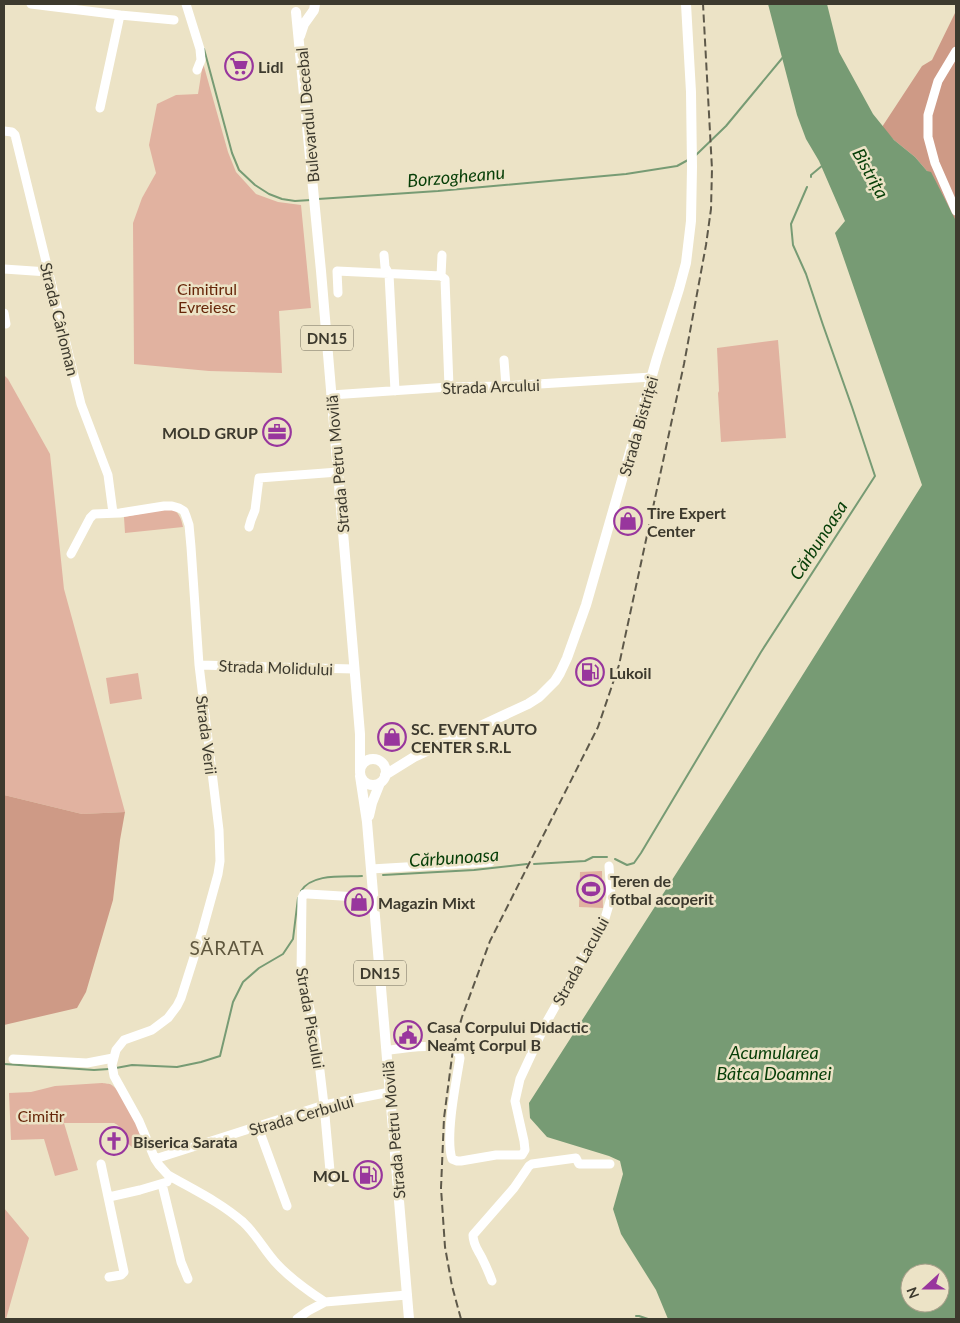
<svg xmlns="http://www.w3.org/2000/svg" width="960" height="1323" viewBox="0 0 960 1323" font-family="Lato,sans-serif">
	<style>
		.green { fill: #e1b2a0 }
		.forest { fill: #ce9a86 }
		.water { fill: #779b74; fill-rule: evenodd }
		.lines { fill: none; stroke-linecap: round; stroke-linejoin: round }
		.stream { stroke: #779b74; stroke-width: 2 }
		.minor { stroke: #fff; stroke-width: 9 }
		.major { stroke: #fff; stroke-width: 10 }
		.rail { stroke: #5e594a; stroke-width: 2; stroke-dasharray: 8 4; stroke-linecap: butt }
		.labels { text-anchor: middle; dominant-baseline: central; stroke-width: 5; stroke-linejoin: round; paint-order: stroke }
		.shield { fill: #ece3c6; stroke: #726d5c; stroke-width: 1 }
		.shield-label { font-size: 15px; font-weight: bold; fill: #3d3a2e }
		.poi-label { font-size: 16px; font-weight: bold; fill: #3d3a2e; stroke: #ece3c6; text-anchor: start }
		.street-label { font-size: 16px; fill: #3d3a2e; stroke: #ece3c6 }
		.park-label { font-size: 16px; fill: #662609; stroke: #ece3c6 }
		.water-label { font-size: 18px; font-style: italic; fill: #063e07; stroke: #ece3c6 }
		.quarter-label { font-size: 19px; letter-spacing: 1px; fill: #5f573e; stroke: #ece3c6 }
	</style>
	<rect width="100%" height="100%" fill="#ece3c6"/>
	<path class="green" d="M203,63l25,89 8,20 20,22 22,8 23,3 10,103 -32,3 3,62 -73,-2 -75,-7 -1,-141 9,-25 14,-25 -7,-28 8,-41 19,-9 22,-1z
		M778,340l8,98 -65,4 -3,-49 1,-2 -2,-43z
		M4,375l4,4 42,75 14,135 61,223 -43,2 -78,-19z
		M171,508c8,5 10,9 12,19l-58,6 -1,-16z
		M138,673l4,26 -32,5 -4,-26z
		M602,871l1,37 -24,-1 1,-35z
		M102,1083c1,0 7,1 8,1 13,6 29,46 35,59l-13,4c-11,-8 -4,-17 -18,-24h-50l14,47 -23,6 -11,-37 -33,1 -2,-47 22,-1 24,-6z
		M4,1208l25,30 -23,81h-2z"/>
	<path class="forest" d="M956,11v212l-29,-52 -12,-14 -21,-17 -12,-13 40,-61 10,-6z
		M4,795l78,19 43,-2 -5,28 -7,60 -27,92 -9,16 -73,17z"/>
	<path class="water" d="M768,4h59l12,48 34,62 21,26 21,17 12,14 4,1 25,49v1098h-288l-12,-29 -35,-56 -8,-25 10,-35 -3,-13 -11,-5 -62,-19 -17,-19 -1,-15 234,-365 159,-253 -87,-252 10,-12 -26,-60 -13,-22 -9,-24zM910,1273h30v30h-30z"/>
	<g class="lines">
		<path class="stream" d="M204,49l28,104 7,17 16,15 14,9 13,5 13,2 16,-1
			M696,155l30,-29 58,-70
			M811,177v-2l12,-10
			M318,199l120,-8 188,-17 51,-8 11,-6
			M615,859l12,6 7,-2 7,-10 120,-201 114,-176 -23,-69 -29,-82 -17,-51 -13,-29 -2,-21 16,-37
			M534,864l51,-3 8,-4h14
			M383,875l91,-5 53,-6
			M301,891c11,-18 43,-14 61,-15
			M4,1064l90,6 15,-1
			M116,1068l16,-3 45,2 24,-5 19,-6 13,-54 10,-20 16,-14 24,-14 10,-15 5,-41
			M636,1316h3l9,3"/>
		<path class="minor" d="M31,4l89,11 54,5
			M186,4l14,45 1,11 -4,10
			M956,51l-18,30 -10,34v22l7,26 21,48
			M100,108l20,-93
			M4,131l8,1 3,3 66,269 27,71 5,38
			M384,255l1,12 4,7 6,117
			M442,255l-1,21 4,3 4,108
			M4,269l44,3
			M338,293l-1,-22 104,5
			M4,313l2,11
			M504,360l2,26
			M331,395l118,-8 57,-1 146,-9
			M249,527l2,-7 4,-10 4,-32 79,-6
			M71,554l19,-36 4,-4 26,-1 44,-7h8l7,2 5,3 2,5 3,9 2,22 8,118 20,165 1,31 -2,13 -16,58 -21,66 -4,8 -9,12 -16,12 -28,10 -8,10 -4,15 2,11 25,45 16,38 4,6 9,10c26,15 52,27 75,47 14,13 21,28 34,42 13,14 31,27 48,38
			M199,665l155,4
			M371,869l119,-7
			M387,1050c17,-1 60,-10 72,4l1,4c-4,24 -15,79 -8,101l5,2h4l35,-6h26l3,-5 -1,-9 -9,-40 5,-22 26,-56 44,-78 13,-20 8,-27 -2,-32
			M13,1059l74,4 26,-5
			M258,1127l29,79
			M155,1159l169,-54 66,-13
			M101,1164l23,108 -3,3 -12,2
			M529,1166l3,-2 44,-6 3,6h31
			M331,1182l-7,-77 -9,-76 -14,-55 1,-76 2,-4h4l50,3 15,-2
			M162,1184l19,78 7,17
			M109,1197l31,-7 27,-8
			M492,1281c-3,-8 -6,-15 -10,-23 -4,-8 -9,-13 -9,-23l41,-47 15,-22
			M297,1319l11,-8 17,-9 82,-7"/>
		<path class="major" d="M296,12l25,259 39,463v37
			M300,36l4,-12 10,-14 1,-6
			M360 772a13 13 0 1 1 26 0a13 13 0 1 1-26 0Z
			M385,775l29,-18 114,-53 11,-7 16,-16 5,-8 7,-15 19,-53 71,-247 22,-69 7,-26 5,-42 1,-54 -1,-75 -5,-88
			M360,776l7,46 42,497
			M369,816l3,-13 8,-20"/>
		<path class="rail" d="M461,1319l-9,-33 -7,-39 -4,-59 3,-70 9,-69 9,-32 28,-76 108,-214 21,-62 65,-301 22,-119 5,-36 1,-40 -9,-165"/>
	</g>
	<defs>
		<symbol id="supermarket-ring" viewBox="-11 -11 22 22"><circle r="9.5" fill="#ece3c6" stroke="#98369d" stroke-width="1.5"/><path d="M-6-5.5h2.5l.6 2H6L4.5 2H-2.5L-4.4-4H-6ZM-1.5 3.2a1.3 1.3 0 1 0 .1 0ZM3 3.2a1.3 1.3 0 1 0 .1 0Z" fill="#98369d"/></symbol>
		<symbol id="office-ring" viewBox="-11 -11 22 22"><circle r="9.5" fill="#ece3c6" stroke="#98369d" stroke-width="1.5"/><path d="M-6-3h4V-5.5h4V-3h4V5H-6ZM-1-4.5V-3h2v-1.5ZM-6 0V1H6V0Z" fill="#98369d"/></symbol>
		<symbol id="shop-ring" viewBox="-11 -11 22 22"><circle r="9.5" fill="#ece3c6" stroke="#98369d" stroke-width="1.5"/><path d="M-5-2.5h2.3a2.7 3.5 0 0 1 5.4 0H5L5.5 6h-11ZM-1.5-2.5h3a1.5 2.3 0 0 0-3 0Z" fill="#98369d"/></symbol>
		<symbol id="fuel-ring" viewBox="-11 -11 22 22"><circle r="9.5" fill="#ece3c6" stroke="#98369d" stroke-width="1.5"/><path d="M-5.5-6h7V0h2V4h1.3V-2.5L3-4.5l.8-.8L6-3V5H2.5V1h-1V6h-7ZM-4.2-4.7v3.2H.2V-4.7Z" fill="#98369d"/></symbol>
		<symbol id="stadium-ring" viewBox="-11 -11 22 22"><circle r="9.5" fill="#ece3c6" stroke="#98369d" stroke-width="1.5"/><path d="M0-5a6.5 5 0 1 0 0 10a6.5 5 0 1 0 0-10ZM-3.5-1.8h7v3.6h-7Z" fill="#98369d"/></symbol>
		<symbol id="civic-ring" viewBox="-11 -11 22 22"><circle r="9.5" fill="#ece3c6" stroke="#98369d" stroke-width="1.5"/><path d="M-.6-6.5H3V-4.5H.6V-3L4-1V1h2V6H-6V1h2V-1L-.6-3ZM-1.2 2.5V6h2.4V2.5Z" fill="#98369d"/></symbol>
		<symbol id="church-ring" viewBox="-11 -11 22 22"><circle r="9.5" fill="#ece3c6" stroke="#98369d" stroke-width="1.5"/><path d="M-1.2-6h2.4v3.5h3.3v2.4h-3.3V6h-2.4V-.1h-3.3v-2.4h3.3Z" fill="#98369d"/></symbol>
	</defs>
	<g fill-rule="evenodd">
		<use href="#supermarket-ring" x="223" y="50" width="32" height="32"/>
		<use href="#office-ring" x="261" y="416" width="32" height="32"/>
		<use href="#shop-ring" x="612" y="505" width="32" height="32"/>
		<use href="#fuel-ring" x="574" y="656" width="32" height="32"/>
		<use href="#shop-ring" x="376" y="721" width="32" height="32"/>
		<use href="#stadium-ring" x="575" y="873" width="32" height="32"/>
		<use href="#shop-ring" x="343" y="886" width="32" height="32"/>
		<use href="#civic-ring" x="392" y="1019" width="32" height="32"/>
		<use href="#church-ring" x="98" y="1125" width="32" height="32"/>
		<use href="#fuel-ring" x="352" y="1159" width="32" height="32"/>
	</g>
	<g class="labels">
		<g class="shield">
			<rect x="301" y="325.5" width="52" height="25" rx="4"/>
			<rect x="354" y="960.5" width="52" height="25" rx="4"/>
		</g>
		<g class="shield-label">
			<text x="327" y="338">DN15</text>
			<text x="380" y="973">DN15</text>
		</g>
		<g class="poi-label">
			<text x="258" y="66">Lidl</text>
			<text x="258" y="432" text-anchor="end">MOLD GRUP</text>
			<text x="647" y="512">Tire Expert<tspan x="647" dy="18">Center</tspan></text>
			<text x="609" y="672">Lukoil</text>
			<text x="411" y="728">SC. EVENT AUTO<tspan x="411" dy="18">CENTER S.R.L</tspan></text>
			<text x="610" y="880">Teren de<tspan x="610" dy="18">fotbal acoperit</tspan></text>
			<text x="378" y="902">Magazin Mixt</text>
			<text x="427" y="1026">Casa Corpului Didactic<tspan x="427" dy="18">Neamţ Corpul B</tspan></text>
			<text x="133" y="1141">Biserica Sarata</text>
			<text x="349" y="1175" text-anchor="end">MOL</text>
		</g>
		<g class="street-label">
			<text transform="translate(307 115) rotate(-95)">Bulevardul Decebal</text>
			<text transform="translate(60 319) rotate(76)">Strada Cârloman</text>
			<text transform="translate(491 386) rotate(-2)">Strada Arcului</text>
			<text transform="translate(638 426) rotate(-74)">Strada Bistriței</text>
			<text transform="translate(337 464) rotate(-95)">Strada Petru Movilă</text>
			<text transform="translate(276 667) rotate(2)">Strada Molidului</text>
			<text transform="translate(207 735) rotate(83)">Strada Verii</text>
			<text transform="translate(580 961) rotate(-61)">Strada Lacului</text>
			<text transform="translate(311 1018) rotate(80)">Strada Piscului</text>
			<text transform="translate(301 1115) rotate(-16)">Strada Cerbului</text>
			<text transform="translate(393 1130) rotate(-95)">Strada Petru Movilă</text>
		</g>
		<g class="park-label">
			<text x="207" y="288">Cimitirul<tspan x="207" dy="18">Evreiesc</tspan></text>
			<text x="41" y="1115">Cimitir</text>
		</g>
		<g class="water-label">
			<text transform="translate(871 173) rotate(61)">Bistrița</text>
			<text transform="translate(456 176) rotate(-5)">Borzogheanu</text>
			<text transform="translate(818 540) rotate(-57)">Cărbunoasa</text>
			<text transform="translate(454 857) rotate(-4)">Cărbunoasa</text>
			<text x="774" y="1052">Acumularea<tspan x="774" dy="21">Bâtca Doamnei</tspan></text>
		</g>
		<g class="quarter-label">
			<text x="227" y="947">SĂRATA</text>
		</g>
	</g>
	<rect width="960" height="1323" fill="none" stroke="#3d3a2e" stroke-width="10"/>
	<g transform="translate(925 1288) rotate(249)"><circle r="24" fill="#ece3c6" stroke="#a69f89"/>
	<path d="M0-4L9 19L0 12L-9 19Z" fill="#98369d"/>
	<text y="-8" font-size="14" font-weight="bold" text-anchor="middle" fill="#3d3a2e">N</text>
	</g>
</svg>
